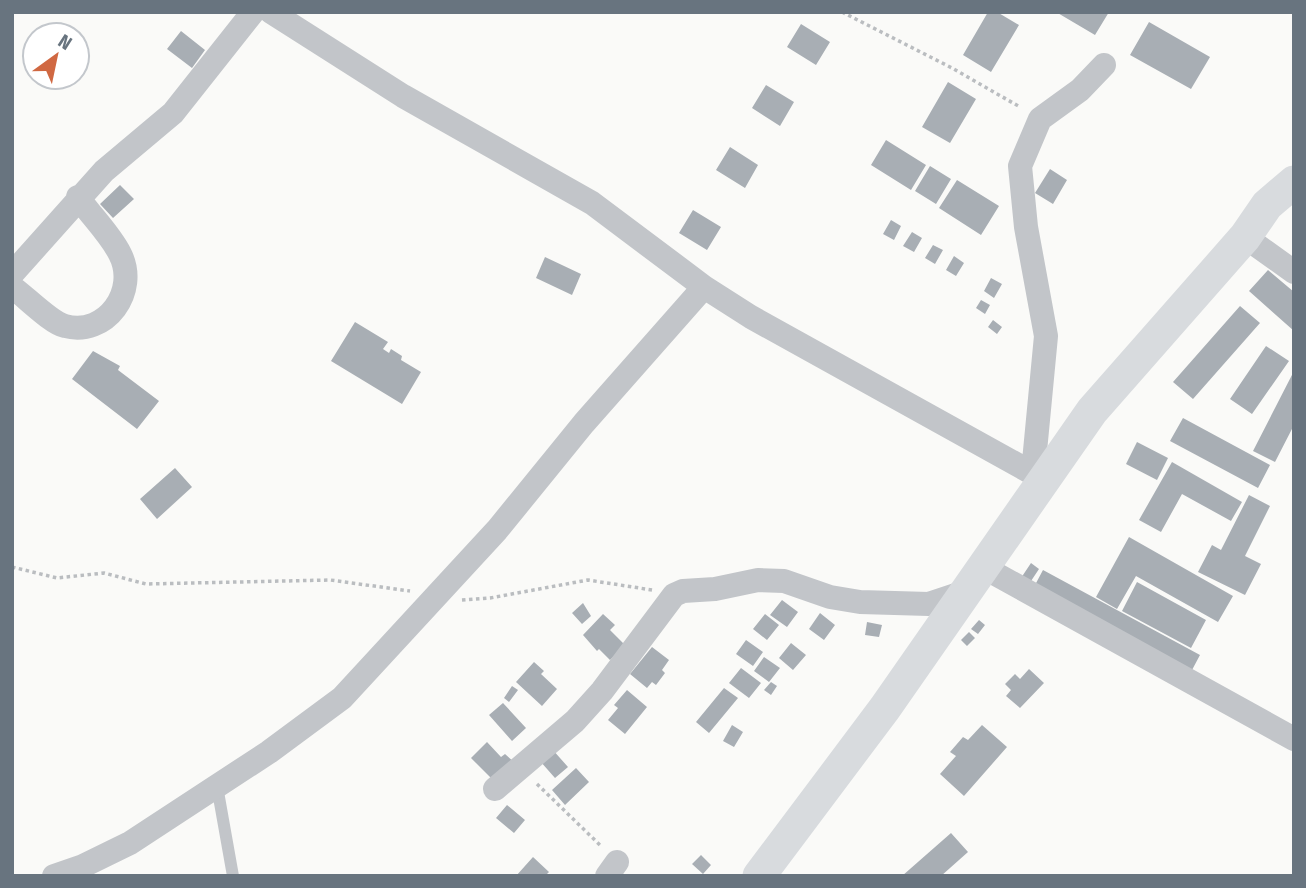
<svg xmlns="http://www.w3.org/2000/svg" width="1306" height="888" viewBox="0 0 1306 888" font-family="'Fira Sans Condensed',sans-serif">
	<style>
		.building { fill: #a8aeb4 }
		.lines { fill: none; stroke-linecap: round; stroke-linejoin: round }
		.path { stroke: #babdc0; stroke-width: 3.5; stroke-dasharray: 3.5 3.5; stroke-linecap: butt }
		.lane { stroke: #c2c5c9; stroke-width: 12 }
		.street { stroke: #c2c5c9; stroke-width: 24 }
		.secondary { stroke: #d8dbde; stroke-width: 33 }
	</style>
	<rect width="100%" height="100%" fill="#fafaf8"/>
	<path class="building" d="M988,12h9l22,13 -28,47 -28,-17z
		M1056,12h53l-14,23z
		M1149,22l61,35 -19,32 -61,-34z
		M801,24l29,18 -14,23 -29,-18z
		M181,31l24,19 -13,18 -25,-19z
		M948,82l28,17 -26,44 -28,-16z
		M766,85l28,17 -14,24 -28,-18z
		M886,140l40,25 -15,25 -40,-25z
		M730,147l28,18 -13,23 -29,-18z
		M930,166l21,13 -15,25 -21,-13z
		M1050,169l17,11 -14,24 -18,-11z
		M957,180l42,26 -18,29 -42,-27z
		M120,185l14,14 -21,19 -13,-14z
		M693,210l28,17 -14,23 -28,-17z
		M891,220l10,6 -7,14 -11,-6z
		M912,232l10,6 -8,14 -11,-6z
		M933,245l10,5 -8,14 -10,-6z
		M954,256l10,7 -8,13 -10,-6z
		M545,257l36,17 -9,21 -36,-17z
		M1268,270l26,22v39l-45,-40z
		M991,278l11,6 -8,14 -10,-7z
		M981,300l9,5 -5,9 -9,-6z
		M1240,306l20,17 -67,76 -20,-17z
		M993,320l9,7 -5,7 -9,-7z
		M355,322l33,20 -5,7 6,4 2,-4 11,7 -1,4 20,12 -19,32 -71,-43z
		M1266,346l23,15 -37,53 -22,-15z
		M93,351l27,15 -2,4 41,31 -22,28 -65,-50z
		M1294,371v54l-19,37 -22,-11z
		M1183,418l87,47 -12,23 -88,-47z
		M1137,442l31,16 -11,22 -31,-16z
		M1172,462l70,40 -11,19 -49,-27 -21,38 -22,-12z
		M175,468l17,19 -35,32 -17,-20z
		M1249,495l21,11 -25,50 16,8 -16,31 -47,-23 14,-27 9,5z
		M1129,537l104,59 -15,26 -82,-46 -19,33 -21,-12z
		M1031,563l8,6 -10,15 -8,-6z
		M1043,570l157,85 -8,15 -157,-85z
		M1137,582l69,38 -15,28 -69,-37z
		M782,600l16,12 -11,15 -17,-12z
		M583,603l8,13 -9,8 -10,-11z
		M820,613l15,12 -11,15 -15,-11z
		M603,614l12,11 -5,5 15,15 -15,15 -11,-11 -2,2 -14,-16z
		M765,614l14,11 -12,15 -14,-11z
		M979,620l6,5 -7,9 -7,-5z
		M867,622l15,3 -3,12 -14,-2z
		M969,632l6,6 -8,8 -6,-6z
		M746,640l17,12 -10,14 -17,-12z
		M791,643l15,12 -13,15 -14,-12z
		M652,647l17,13 -7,10 3,3 -9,12 -4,-3 -5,6 -17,-14z
		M764,657l16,11 -11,14 -15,-11z
		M534,662l10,9 -3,3 16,15 -15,17 -26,-24z
		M741,668l20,15 -12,15 -20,-15z
		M1029,669l15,14 -24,25 -14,-12 5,-6 -6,-6 10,-10 5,5z
		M771,682l6,4 -6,9 -7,-5z
		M512,686l6,4 -9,12 -5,-4z
		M724,688l14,10 -29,35 -13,-11z
		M627,690l20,17 -22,27 -17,-14 10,-12 -4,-3z
		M503,703l23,25 -14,13 -23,-26z
		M732,725l11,7 -9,15 -11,-6z
		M982,725l25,22 -43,49 -24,-22 16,-18 -6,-4 13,-15 5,3z
		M487,742l14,15 4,-3 10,9 -20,19 -24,-24z
		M552,749l16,18 -13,11 -15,-17z
		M576,768l13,14 -24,23 -13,-15z
		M507,805l18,15 -11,13 -18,-15z
		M951,833l17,19 -27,24h-39z
		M701,855l10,10 -8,9 -11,-10z
		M533,857l16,15 -4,4h-29z"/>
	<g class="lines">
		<path class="path" d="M842,12l110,56 68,39
			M12,567l45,11 47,-5 42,11 184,-4 80,11
			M462,600l28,-2 98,-18 64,10
			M537,784l65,63"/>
		<path class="lane" d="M217,786l16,90"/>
		<path class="street" d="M271,12l132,84 189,107 112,84 47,30 292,162
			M1245,237l49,35
			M12,274l92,-103 69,-58 80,-101
			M12,287c13,9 39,36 53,39 41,11 74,-35 55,-72 -10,-20 -29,-38 -42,-57
			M1033,472l13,-136 -20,-109 -6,-61 20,-47 40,-29 24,-25
			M983,567l311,172
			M495,789l80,-68 27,-30 72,-96 9,-4 32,-2 43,-9 26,1 46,16 30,5 69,2 36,-12
			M54,876l29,-10 47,-23 139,-91 73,-54 155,-168 87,-107 120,-136
			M607,876l10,-14"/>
		<path class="secondary" d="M759,876l126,-168 207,-297 153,-174 22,-32 27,-23"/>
	</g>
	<rect width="1306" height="888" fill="none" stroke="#68747f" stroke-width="28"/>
	<g transform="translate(56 56) rotate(33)"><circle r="33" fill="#ffffff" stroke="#c3c7cc" stroke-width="2"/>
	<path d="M0-5L12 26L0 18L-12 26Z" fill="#d06842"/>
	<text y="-10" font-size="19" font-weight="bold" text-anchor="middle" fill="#68747f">N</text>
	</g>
</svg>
